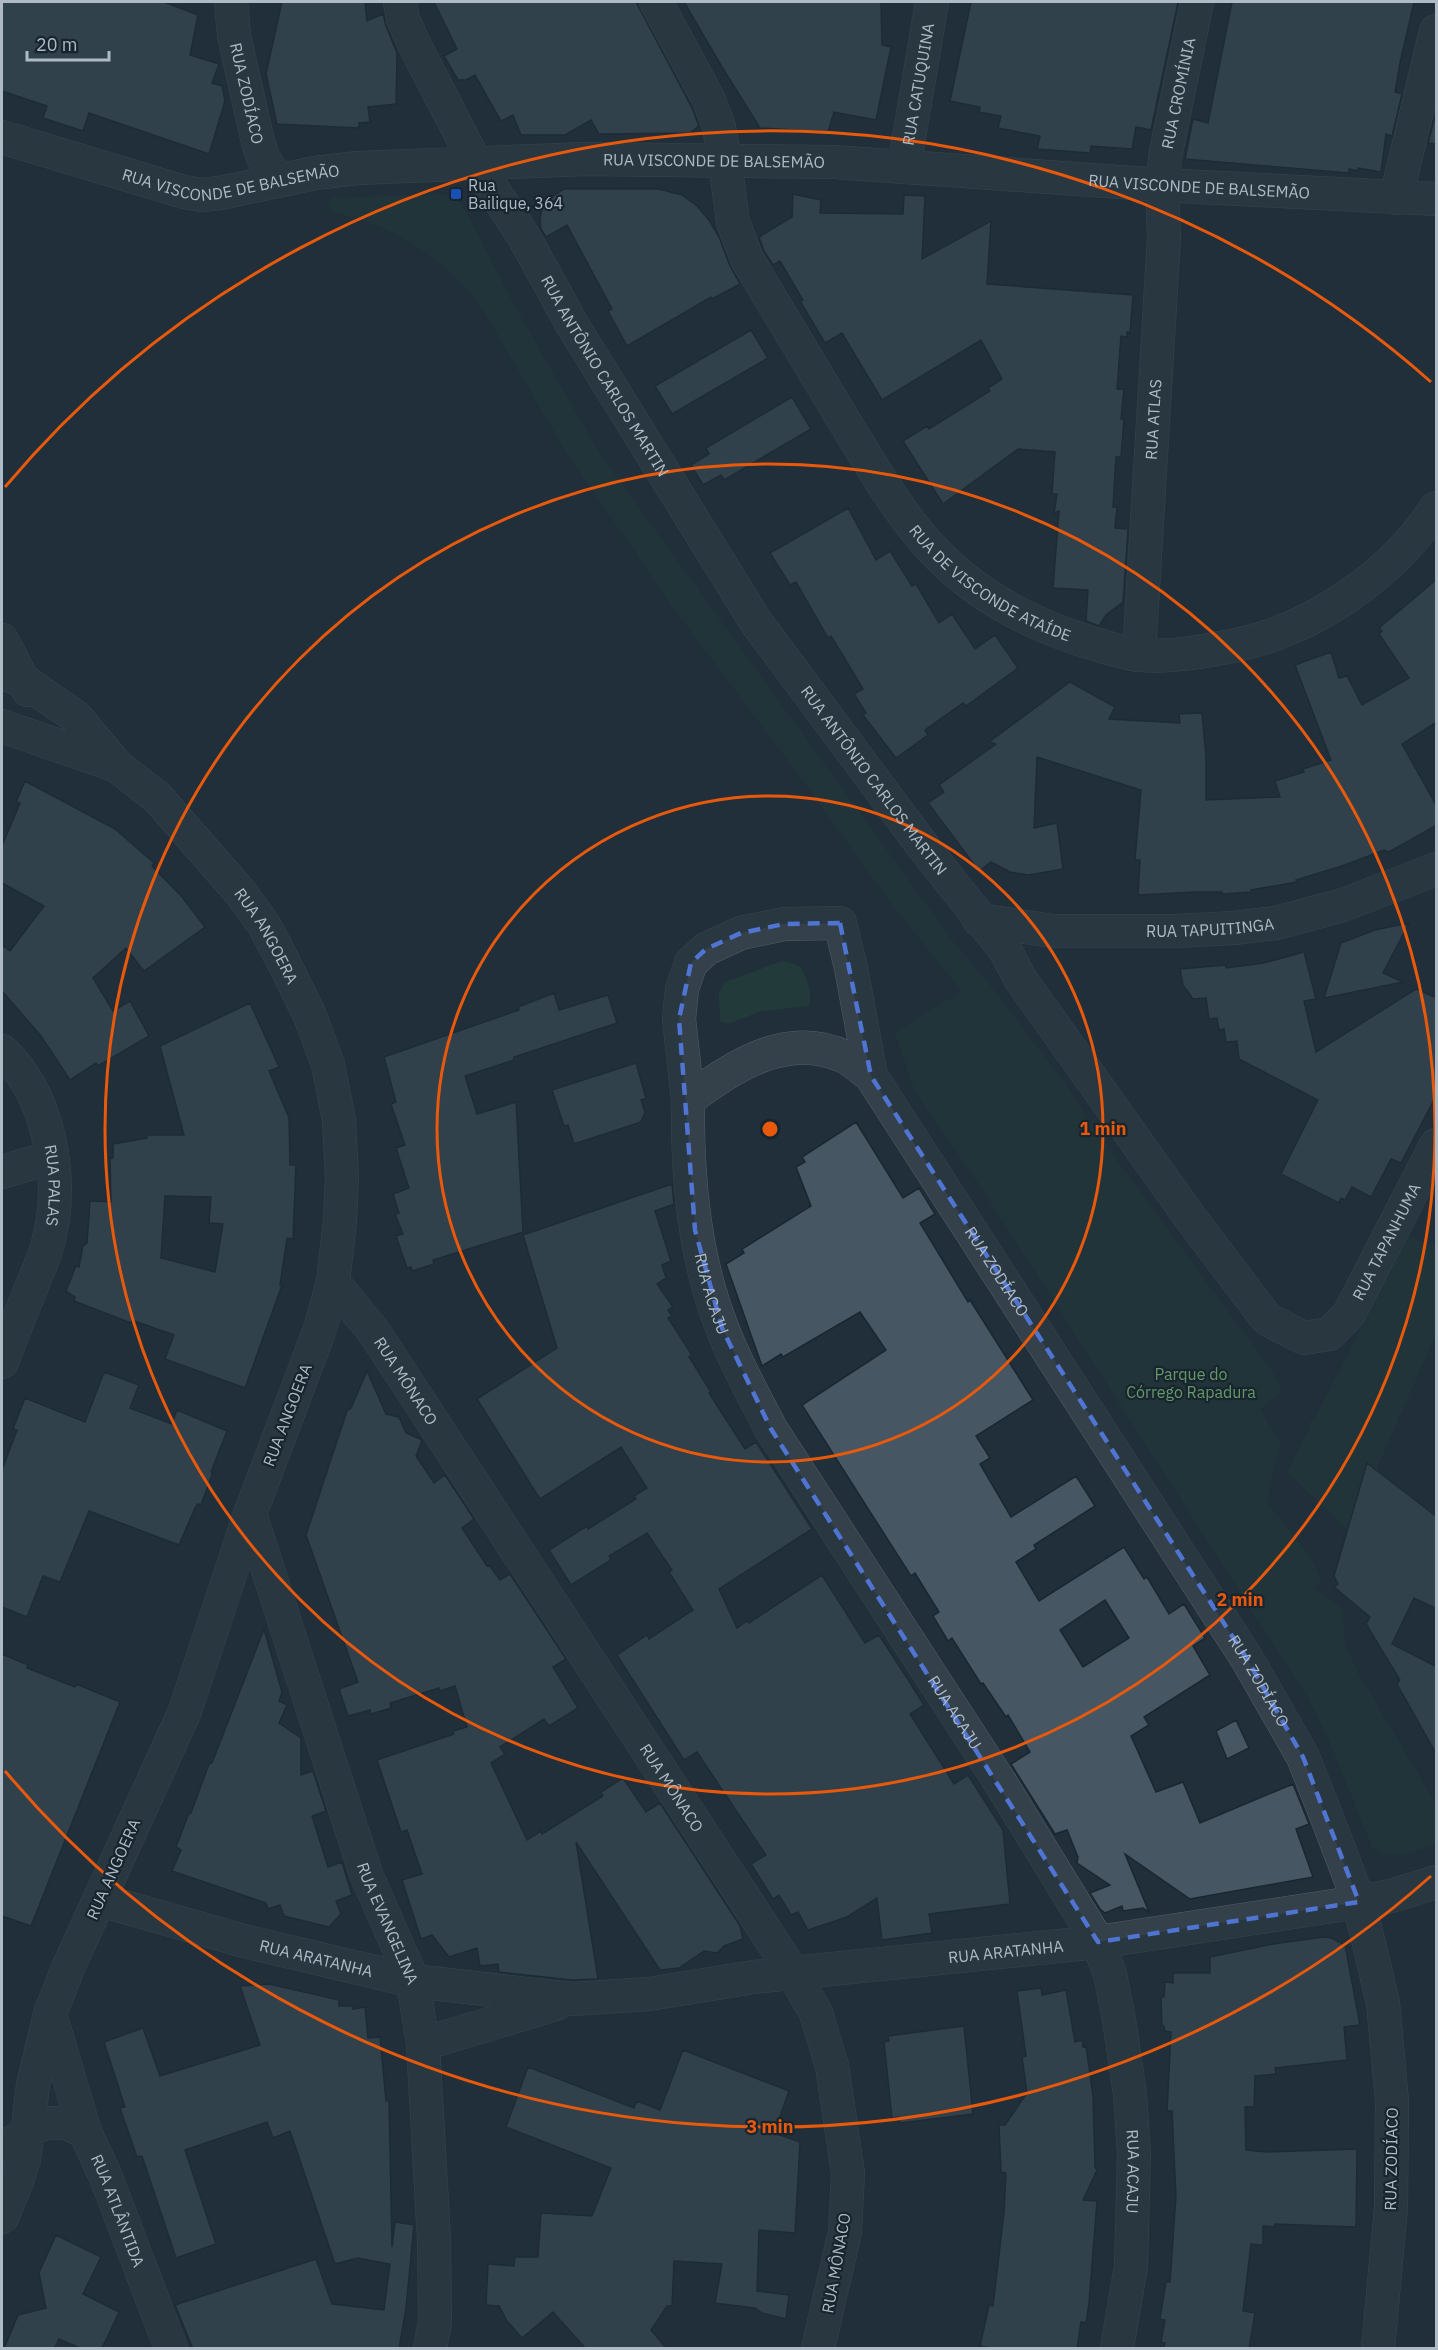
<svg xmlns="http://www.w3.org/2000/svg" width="1438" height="2350" viewBox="0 0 1438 2350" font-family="'IBM Plex Sans',sans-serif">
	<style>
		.green { fill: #223b3a }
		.building { fill: #465763; stroke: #1b2730; stroke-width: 1.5; fill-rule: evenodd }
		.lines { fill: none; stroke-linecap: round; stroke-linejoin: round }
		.minor-casing { stroke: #515e68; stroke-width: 34 }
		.minor { stroke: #34404a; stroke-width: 33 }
		.marked { fill: none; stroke: #5074d2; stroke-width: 4.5; stroke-dasharray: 12 8; stroke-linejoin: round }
		.ring { fill: none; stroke: #e8590c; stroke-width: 3 }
		.transit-dot { fill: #1a4fb4; stroke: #19252e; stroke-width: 2 }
		.labels { text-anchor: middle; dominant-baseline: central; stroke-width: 4.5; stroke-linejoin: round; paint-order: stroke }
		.street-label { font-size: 16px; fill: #aebbc6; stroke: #19252e }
		.poi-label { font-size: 16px; fill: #aebbc6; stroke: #19252e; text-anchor: start }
		.park-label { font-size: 16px; fill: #649868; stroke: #19252e }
		.centre { fill: #e8590c; stroke: #19252e; stroke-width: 3 }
		.ring-label { font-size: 18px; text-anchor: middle; font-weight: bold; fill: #e8590c; stroke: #19252e; stroke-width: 4.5; stroke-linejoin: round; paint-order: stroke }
	</style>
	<rect width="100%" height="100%" fill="#202f3a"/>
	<path class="green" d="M438,194l14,2 11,10 56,108 81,140 351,485 39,46 74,97 36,55 174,237 8,17 -22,18 21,34 -9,31 -4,30 41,51 13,26 -7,7 28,22 2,35 13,28 78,131v40c-19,5 -50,22 -64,3l-42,-104 -20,-42 -326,-509 -70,-103 -19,-56 67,-42 -69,-85 -92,-128 -121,-161 -114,-165 -82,-141c-29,-42 -66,-69 -113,-88 -13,-5 -27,-7 -40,-13l-4,-5 5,-7z
		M782,961c6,2 14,2 19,7 6,8 12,29 8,38l-47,5 -34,13 -8,-3 -1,-28 6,-11z
		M1409,1236l24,10 3,-5v93l-87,197 -62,-59 23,-45 -3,-3 7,-4z"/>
	<path class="building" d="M2,2h162l34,13 -8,40 29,9 -7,19 10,3 3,15 -16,53 -120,-41 -6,18 -40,-13 4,-12 -45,-15z
		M282,2h83l2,19 16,-7 3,12 11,27 -1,51 -28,3 2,15 -11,1v5l-82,-4 -11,-50z
		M434,2h202l56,106 7,18 -9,7 -91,1 -8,-14 -26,15h-44l-8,-20 -12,6 -26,-46 -9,5h-8l-14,-24 13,-7z
		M684,2h197l1,43 9,2 -15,73 -42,-8 -6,20 -68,-4 -38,-61z
		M971,2h207l-27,128 -15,-3 -4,22 -41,-3 -1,7 -53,-4 3,-13 -42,-8 3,-12 -22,-4 1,-5 -30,-6z
		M1232,2h182l-14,61 -5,29 7,2 -10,42 -6,-2 -5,38 -23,-4v3l-9,-2v4l-164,-14 8,-40 15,4z
		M1437,109v35l-9,-1z
		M564,189h95l23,6 15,11 12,14 10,17 11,29 10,18 -28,15 -1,-2 -84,49 -19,-35 4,-2 -45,-84 -21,12 -5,-8 -1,-11 3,-12 8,-9z
		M793,194l28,6 -1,13 83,1 1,-19 21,1 -3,63 69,-38 -4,63 146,11 -3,38 -3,-1v5l-6,-1 -4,53h7l-3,30h3l-3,38h-5l-3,50h4l-2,21 13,1 -5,73 -17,13 -7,11 -13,-5 2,-31 -35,-2 6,-77 -5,2 3,-19h-5l3,-42 -37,-3 -75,55 -40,-63 24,-15 2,3 61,-38 -2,-3 14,-9 -21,-39 -99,60 -40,-67 -17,10 -25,-42 3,-1 -23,-39 -7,4 -9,-14 -5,-14 33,-20z
		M751,330l17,28 -96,56 -17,-28z
		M792,397l19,32 -87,51 -3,-5 -18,10 -12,-20 18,-11 -3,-6z
		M848,508l28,52 14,-9 22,35 4,-2 23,39 13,-9 23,35 20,-14 23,33 -52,38 -3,-3 -38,27 3,5 -32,23 -33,-43 3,-2 -12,-19 9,-5 -21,-35 -11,-18 -3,2 -32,-56 -6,3 -20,-32z
		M1437,579v143l-35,22 35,63v18l-48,27 -5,-2 -42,16 -46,14 1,2 -46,8v2l-29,2v-2h-27l-57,3 2,-35h-5l6,-70 -104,-33 -3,71 23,-5 6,46 -34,6 -19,-3 -19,-10 -12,9 -51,-68 16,-11 -5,-7 57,-41 -7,-2 81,-60 45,25 -6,12 71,4 -1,-9 23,-1 4,44v43l74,-3 -5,-16 29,-9 -1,-3 28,-9 -36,-95 36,-13 8,26 8,-2 15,29 47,-27 -30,-44 3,-3 -3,-3z
		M25,781l90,48 39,34 -2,3 30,31 23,30 -61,44 -18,-23 -33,30 20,33 17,-10 19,35 -51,30 -2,-3 -26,17 -29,-44 -39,-45v-46l8,6 34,-45 -42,-23v-37l18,-43 -4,-1z
		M1409,923l-26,50 20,9 -79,16 17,-55 34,-13z
		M1304,952l12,47 -12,2 12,51 100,-63 21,9v96l-36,69 -10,-4 -20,38 -19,-10 -7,13 -4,-2 -2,5 -58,-29 37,-74 -79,-41 -2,-18 -11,1 -2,-13 -5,1 -2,-12 -8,1 -3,-21 -13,1 -10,-14 -3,-16 46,-4v3l38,-5z
		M554,993l5,17 49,-15 9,28 -103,34v3l-49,16 12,38 39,-12 7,130 -90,28 1,4 -22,7 -1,-4 -4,1 -11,-32 7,-2 -8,-20 4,-1 -6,-19 16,-6 -13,-40 9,-3 -14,-41 5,-2 -12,-45 135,-47 -1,-3z
		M250,1003l29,64 -10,4 20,47 1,47h6l-3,74 -6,-1 -7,47h2l-37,103 -80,-29 9,-24 -42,-15 -1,3 -57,-22 1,-4 -9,-6 10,-25 3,1 4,-21 4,-3 3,-42 21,1 -1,-44h3v-14l34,-6v-3h37l-24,-89zM165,1196l46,1 -2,26 14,1 -8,48 -54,-14z
		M636,1063l10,35 -5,2 4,12 -4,10 -67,22 -6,-19 -4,1 -12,-36z
		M856,1122l47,76 16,-10 16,26 -15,9 48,79 2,-2 63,100 -57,36 14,22 -10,6 31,53 65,-41 19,30 -61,39 2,4 -20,13 23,39 85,-54 20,32 3,-2 22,37 15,-10 21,34 -12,8 17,29 -66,42 5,8 -18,11 25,56 27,-10 17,41 93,-39 16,40 -13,5 17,48 -123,22 -65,-45 24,58 -6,-4 -20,3 -1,-5 -17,7 -5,-4 -10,-16 20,-8 -33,-22 1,-6 -11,-27 -12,4 -44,-70 19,-12 -22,-37 -2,2 -23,-34 -2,1 -29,-46 -4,3 -15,-25 6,-4 -24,-39 -4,3 -109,-171 84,-55 -26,-38 -77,45 -2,-3 -19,12 -36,-102 18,-11 -2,-4 69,-43 -15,-39 9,-5 -3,-5zM1105,1600l24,38 -46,29 -23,-37z
		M672,1184l2,20 -19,7 16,50 -9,4 4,13 -9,6 16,23 -5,3 4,6 -4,2 24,37 -3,2 22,35 -2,1 36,56 11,-7 56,87 -93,60 18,39 10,-7 2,2 73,-48 43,68 14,-8 26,40 19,30 -14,9 44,70 14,-9 35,55 7,74 -81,10 3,19 -50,7 -5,-42 -30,19 -39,13 -10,-18 -7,3 -12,-20 -6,4 -22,-35 15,-9 -69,-103 -13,8 -67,-105 30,-20 2,4 44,-29 -24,-38 3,-2 -25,-37 -38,23 2,4 -40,25 -22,-35 38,-24 1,3 48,-30 -2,-3 13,-8 -26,-41 -81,52 -63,-100 80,-51 -34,-113z
		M367,1371l19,43 13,3 7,16 16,7 -6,16 18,27 11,-8 29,44 -12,9 25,38 2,-1 11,15 10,-6 56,85 -13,8 25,41 -29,18 -5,-7 -44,28 5,7 -14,9 36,77 14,-9 1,3 61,-38 -2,-4 22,-14 23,34 14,-9 80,123 3,13 -19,7 -7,7 -13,-2 -25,17 -19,2 -84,-128 22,137 -26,1 -73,-8 -1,-8 -18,2 -3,-18 -28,9 -17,-22 -11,4 -19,-59 20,-6 -15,-44 -6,2 -24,-72 77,-26 -1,-3 14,-4 -12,-41 -15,5 -1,-3 -49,15 1,5 -20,6 -1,-4 -22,6 -9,-27 19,-7 -52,-147 41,-124 4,-3z
		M104,1372l35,13 -9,23 42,16 5,-14 50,21 -16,41h2l-12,33 -3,-1 -3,4 -16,37 -90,-34 -29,71 -17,-6 -16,41 -25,-10v-137l15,-40 -4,-1 12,-31 60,24z
		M1367,1463l70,54v92l-23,-11 -22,46 45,23v88l-40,-71 3,-4 -34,-56 4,-7 -36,-30 4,-3 -4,-8z
		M264,1629l18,63 -3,9 8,4 -8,18 22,15v37l12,-4 13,40 -14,5 16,51 14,-5 10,33 -16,6 5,13 -12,13 -45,-11 -4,-11 -12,4 -2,-6 -94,-32 9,-21 -5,-3 13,-34h2l18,-49 3,-1z
		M2,1654l26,11 -1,3 48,19 1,-3 44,18 -89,224 -29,-10z
		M1236,1720l13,28 -22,11 -11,-28z
		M1324,1937l7,1 14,7 15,80 -16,2 3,33 -72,8 1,6 -21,2 -1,31h-9l1,43 21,2 90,-3 -1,78 -81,-3v3l-12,-1v19l-12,-1 -8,67 12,2 -6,36h-85l1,-6 -4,-1 4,-22 -5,-1 6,-37h4l6,-86 -4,-85h-5l4,-79 -6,-1 -1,-5h-2l-1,-29h3l1,-15 8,1v-10h37v-16l63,-13z
		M269,1984l70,16v6h14v3l12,-2 3,31 12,-1 6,64h3l3,146 3,-25 19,3 -8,83 -7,41h-206l-18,-44 141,-46 16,45 52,6 6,-46 -32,-6 -23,6 -45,-133 -17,7 -6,-16 -82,28 31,94 -40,14 -34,-102 -5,1 -17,-49 5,-1 -21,-65 39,-14 17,48 100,-31 -20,-59z
		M1041,1988l1,7 24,-5 9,52 7,-2 1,7 3,-1 7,50 2,71 2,3 -14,30 14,1 -8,102 -3,20 -5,-1 -4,27h-80l-17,-3 9,-41 4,1 11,-94 2,-39 -5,-1 -2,-47h6l22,-32 -5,-36 4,-1 -9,-65z
		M964,2026l9,88 -73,9 -1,-6 -7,1 -8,-76 5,-1 -1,-5z
		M683,2050l106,41 -15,42 26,9 -5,91 -36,-3 -2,61 32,4 -3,24 -24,-6 -7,-5 -40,-5 7,-39 -48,-3 -2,45h-5l-16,24 16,19h-81l-33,-37 -31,26 -15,-17 -8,-15 -13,-1 2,-41 26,2 1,-9h23l3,-44 51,3 19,-48 -105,-41 22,-60 106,41 3,-7 23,9z
		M56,2235l45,22 -18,37 36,18 -12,26 -6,11h-19l-23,-10 -5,10h-50l14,-34 28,-7 -7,-35z"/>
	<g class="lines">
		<defs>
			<g id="minor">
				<path id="s1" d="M231,2l3,34 24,106 5,15 14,24"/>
				<path id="s2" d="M400,2l3,17 11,25 62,120 48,73 49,89 183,296 169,227 80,101 16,30 171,240 75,99 37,19 25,-4 20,-20 87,-169"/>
				<path id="s3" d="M656,2l53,98 10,27 6,34 8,61 14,37c32,53 64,106 96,160 25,41 56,95 89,130 44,47 102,77 163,95 15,4 30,10 45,11 33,3 66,-4 97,-10 78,-17 155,-70 199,-137"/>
				<path id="s4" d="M2,137l182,55 18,3 18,-2 95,-20 43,-5 228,-9 248,3 328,23 274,14"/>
				<path id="s5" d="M904,167l28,-165"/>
				<path d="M1396,198l40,-167"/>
				<path d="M2,640l26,50"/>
				<path id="s6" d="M1139,655l25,-418 -2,-52 4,-33 31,-150"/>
				<path d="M2,673l22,8 52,36 41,49"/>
				<path id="s7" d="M2,726l115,40 41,32 82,94 24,33 21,40 25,51 18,49 11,55 3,57 -2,43 -7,62 -14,50 -69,182 -65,197 -117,257 -18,46 -17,71 -9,74 -8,25 -14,33"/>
				<path id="s8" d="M979,920l74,11h123l58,-3 42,-5 67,-18 93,-36"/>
				<path id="s9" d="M2,1051c48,45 63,129 46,192 -3,13 -9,25 -14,38 -11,27 -22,54 -32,81"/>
				<path id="s10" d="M871,1076c-8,-6 -17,-14 -26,-19 -57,-27 -112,9 -157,43l-9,-81 3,-30 9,-26 15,-14 35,-16 43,-9 56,-1 11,45 20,108 376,583 56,98 23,58 33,87 24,101 9,98 -1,107 -13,140"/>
				<path id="s11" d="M688,1100c-1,78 6,157 35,230 13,34 31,66 48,99l229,353 98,160 12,32 9,46 11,74 4,60 -3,112 -14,82"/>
				<path d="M2,1172l50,-15"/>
				<path id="s12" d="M333,1282l41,50 419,641 23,40 16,53 16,107 -3,59 -27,116"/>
				<path id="s13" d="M250,1514l116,360 47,107 10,63 11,196 1,82 -5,26"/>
				<path id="s14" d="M100,1900l144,41 169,40 159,18 77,-5 105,-17 344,-35 261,-40 32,-6 45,-14"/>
				<path d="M50,2014l35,118"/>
				<path d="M423,2044l133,-40"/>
				<path id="s15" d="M2,2147l13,-6 21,-15 11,-3h20l18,9 20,43 66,173"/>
			</g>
		</defs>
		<use href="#minor" class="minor-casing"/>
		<use href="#minor" class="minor"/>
	</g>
	<path d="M0 0H1438V2350H0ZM840,923l31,153 376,583 56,98 56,145 -261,40 -327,-513 -49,-101 -27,-98 -16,-211 12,-56 15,-14 35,-16 43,-9z" fill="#202f3a" fill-opacity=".55" fill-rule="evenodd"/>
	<path class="marked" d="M840,923l31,153 376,583 56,98 56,145 -261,40 -327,-513 -49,-101 -27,-98 -16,-211 12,-56 15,-14 35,-16 43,-9z"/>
	<g class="ring">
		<circle cx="770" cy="1129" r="333"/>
		<circle cx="770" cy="1129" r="665"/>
		<path d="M1431 1876A998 998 0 0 1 5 1771M5 487A998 998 0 0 1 1431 382"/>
	</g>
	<rect class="transit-dot" x="450" y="188" width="12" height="12" rx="3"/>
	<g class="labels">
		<g class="street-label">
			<text stroke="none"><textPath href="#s5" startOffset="84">RUA CATUQUINA</textPath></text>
			<text stroke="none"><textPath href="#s1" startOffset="93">RUA ZODÍACO</textPath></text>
			<text stroke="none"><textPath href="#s6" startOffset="564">RUA CROMÍNIA</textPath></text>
			<text stroke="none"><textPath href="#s4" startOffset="723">RUA VISCONDE DE BALSEMÃO</textPath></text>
			<text stroke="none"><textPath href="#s4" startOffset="237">RUA VISCONDE DE BALSEMÃO</textPath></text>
			<text stroke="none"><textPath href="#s4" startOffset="1209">RUA VISCONDE DE BALSEMÃO</textPath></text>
			<text stroke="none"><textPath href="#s2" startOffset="428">RUA ANTÔNIO CARLOS MARTIN</textPath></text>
			<text stroke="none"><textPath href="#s6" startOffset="236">RUA ATLAS</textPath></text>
			<text stroke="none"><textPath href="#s3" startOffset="688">RUA DE VISCONDE ATAÍDE</textPath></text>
			<text stroke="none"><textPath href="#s2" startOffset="914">RUA ANTÔNIO CARLOS MARTIN</textPath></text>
			<text stroke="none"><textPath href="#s8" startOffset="232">RUA TAPUITINGA</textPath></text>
			<text stroke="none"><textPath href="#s7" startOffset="350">RUA ANGOERA</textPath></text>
			<text stroke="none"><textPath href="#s9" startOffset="148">RUA PALAS</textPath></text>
			<text stroke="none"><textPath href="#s2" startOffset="1758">RUA TAPANHUMA</textPath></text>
			<text stroke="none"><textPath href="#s10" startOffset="891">RUA ZODÍACO</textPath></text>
			<text stroke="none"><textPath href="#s11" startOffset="196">RUA ACAJU</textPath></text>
			<text stroke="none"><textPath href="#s12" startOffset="123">RUA MÔNACO</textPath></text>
			<text transform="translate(287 1415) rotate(-69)">RUA ANGOERA</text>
			<text stroke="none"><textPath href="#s10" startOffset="1377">RUA ZODÍACO</textPath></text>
			<text stroke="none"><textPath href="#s11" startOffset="682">RUA ACAJU</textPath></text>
			<text stroke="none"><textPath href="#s12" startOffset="609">RUA MÔNACO</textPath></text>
			<text transform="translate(113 1869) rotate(-66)">RUA ANGOERA</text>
			<text stroke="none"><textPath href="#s13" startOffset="432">RUA EVANGELINA</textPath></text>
			<text stroke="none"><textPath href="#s14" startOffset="920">RUA ARATANHA</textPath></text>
			<text stroke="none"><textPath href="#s14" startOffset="224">RUA ARATANHA</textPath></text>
			<text transform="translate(1391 2159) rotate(-89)">RUA ZODÍACO</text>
			<text stroke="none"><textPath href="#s11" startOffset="1186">RUA ACAJU</textPath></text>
			<text stroke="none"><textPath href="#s15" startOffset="177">RUA ATLÂNTIDA</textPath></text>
			<text transform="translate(836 2263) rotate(-80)">RUA MÔNACO</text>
		</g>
		<g class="poi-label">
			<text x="468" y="185">Rua<tspan x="468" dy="18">Bailique, 364</tspan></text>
		</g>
		<g class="park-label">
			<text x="1191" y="1374">Parque do<tspan x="1191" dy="18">Córrego Rapadura</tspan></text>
		</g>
	</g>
	<circle cx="770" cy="1129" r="9" class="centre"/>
	<g class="ring-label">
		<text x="1103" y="1135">1 min</text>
		<text x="1240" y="1606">2 min</text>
		<text x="770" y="2133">3 min</text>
	</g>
	<rect width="1438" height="2350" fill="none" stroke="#aebbc6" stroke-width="6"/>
	<path d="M27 51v9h82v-9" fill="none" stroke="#aebbc6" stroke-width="3"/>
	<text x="36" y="51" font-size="18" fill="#aebbc6" stroke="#19252e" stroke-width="4.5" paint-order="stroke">20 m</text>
</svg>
